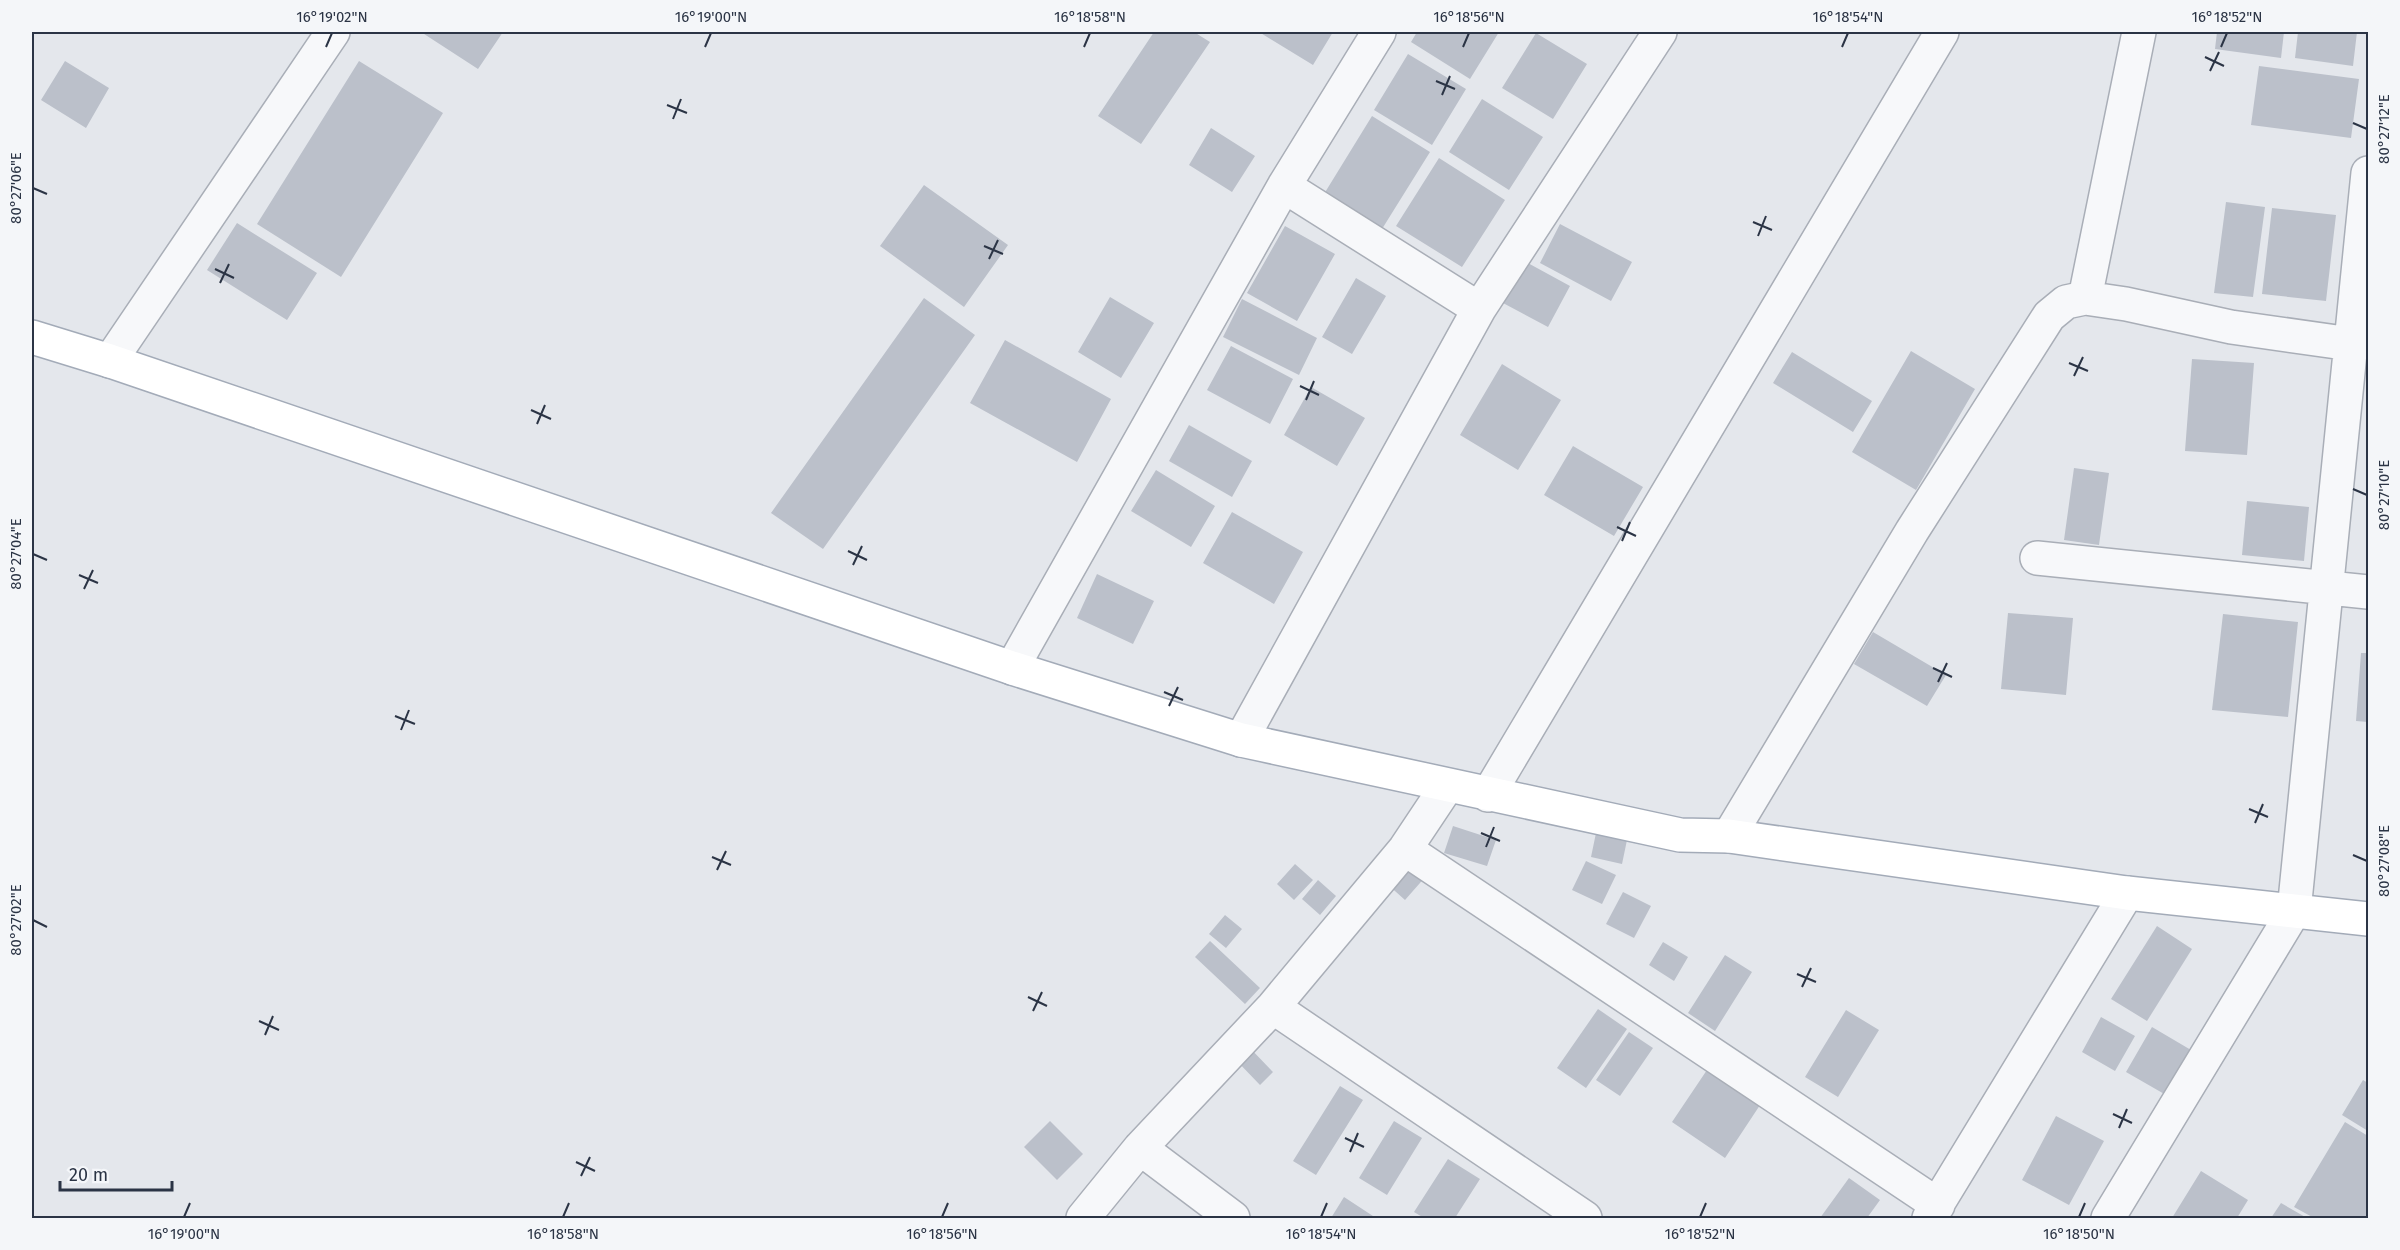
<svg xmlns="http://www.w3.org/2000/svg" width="2400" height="1250" viewBox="0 0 2400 1250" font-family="'Fira Sans',sans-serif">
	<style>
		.building { fill: #bbc0ca }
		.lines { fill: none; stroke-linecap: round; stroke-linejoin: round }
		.minor-casing { stroke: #a9aeb7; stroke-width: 36 }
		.major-casing { stroke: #a3abb8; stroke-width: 36 }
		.minor { stroke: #f7f8fa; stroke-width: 33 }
		.major { stroke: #fff; stroke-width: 33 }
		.ticks { fill: none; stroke: #2b3445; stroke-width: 2 }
		.neatline { fill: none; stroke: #2b3445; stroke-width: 2 }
		.ticks-label { font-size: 15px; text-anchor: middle; fill: #2b3445 }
	</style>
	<rect width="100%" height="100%" fill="#e4e7ec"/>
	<path class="building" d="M421,32h82l-25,37z
		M1154,32h40l16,10 -69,102 -43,-28z
		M1259,32h74l-20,33z
		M1417,32h82l-29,47 -59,-37z
		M2217,32h67l-3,26 -66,-9z
		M2298,32h59l-4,34 -58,-8z
		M1536,33l51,31 -34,55 -51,-31z
		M1408,54l58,35 -34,56 -58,-35z
		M65,61l44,27 -23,40 -45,-28z
		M359,61l84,52 -102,164 -84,-53z
		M2259,66l100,13 -8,59 -100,-13z
		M1482,99l61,38 -34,53 -60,-38z
		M1372,116l58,36 -48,77 -58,-35z
		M1211,128l44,28 -23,36 -43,-27z
		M1439,158l66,42 -43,67 -66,-41z
		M924,185l84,60 -44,62 -84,-61z
		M2226,202l39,5 -12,90 -39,-4z
		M2272,208l64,7 -10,86 -64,-7z
		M237,223l80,50 -30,47 -80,-50z
		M1560,224l72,38 -21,39 -71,-38z
		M1285,226l50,28 -38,67 -50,-28z
		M1526,262l44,24 -22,41 -45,-24z
		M1356,278l30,18 -34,58 -30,-17z
		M1110,297l44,26 -33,55 -43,-26z
		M924,298l51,37 -152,214 -52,-36z
		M1242,299l75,39 -18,37 -76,-38z
		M1005,340l106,59 -34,63 -107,-59z
		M1231,346l62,33 -23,45 -63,-34z
		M1911,351l64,38 -59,101 -64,-38z
		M1792,352l80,49 -19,31 -80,-49z
		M2192,359l62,4 -7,92 -62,-4z
		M1502,364l59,36 -43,70 -58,-35z
		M1311,387l54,31 -28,48 -53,-31z
		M1189,425l63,36 -20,36 -63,-36z
		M1573,446l70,41 -29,49 -70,-41z
		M2074,468l35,5 -10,72 -35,-5z
		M1156,470l59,36 -24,41 -60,-36z
		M2247,501l62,6 -5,54 -62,-6z
		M1232,512l71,40 -29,52 -71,-41z
		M1097,574l57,27 -21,43 -56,-26z
		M2008,613l65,5 -7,77 -65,-6z
		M2223,614l75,8 -10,95 -76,-7z
		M1873,632l73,43 -19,31 -73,-42z
		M2361,653h7v69l-12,-1z
		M1453,826l43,14 -9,26 -43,-13z
		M1596,833l31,7 -5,24 -31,-7z
		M1407,858l20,17 -22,25 -19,-17z
		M1586,861l30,14 -14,29 -30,-14z
		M1295,864l18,16 -19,20 -17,-16z
		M1318,880l18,16 -16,19 -18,-16z
		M1623,892l28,14 -17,32 -28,-14z
		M1225,915l17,14 -16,19 -17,-14z
		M2157,926l35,23 -45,72 -36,-22z
		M1210,941l50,47 -15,16 -50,-47z
		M1663,942l25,15 -14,24 -25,-16z
		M1725,955l27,17 -37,59 -27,-18z
		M1598,1009l29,20 -41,59 -29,-20z
		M1846,1010l33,20 -41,67 -33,-20z
		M2101,1017l34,19 -20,35 -33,-19z
		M2152,1027l39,23 -25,45 -40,-23z
		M1629,1032l24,16 -33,48 -24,-16z
		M1248,1046l25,26 -13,13 -25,-26z
		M1711,1064l53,35 -39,59 -53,-36z
		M2363,1080l5,3v48l-26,-16z
		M1340,1086l23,14 -47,75 -23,-14z
		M2056,1116l48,25 -35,64 -47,-25z
		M1050,1121l33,33 -26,26 -33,-33z
		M1394,1121l28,17 -35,57 -28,-17z
		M2345,1122l23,14v82h-54l-20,-11z
		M1448,1159l32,20 -25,39h-31l-10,-6z
		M2201,1171l47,29 -11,18h-65z
		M1849,1178l31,22 -13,18h-47z
		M1344,1197l29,19 -1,2h-41z
		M2281,1203l26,15h-36z"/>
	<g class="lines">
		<defs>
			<path id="minor" d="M1284,186l195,123
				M2085,298l54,-266
				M110,361l223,-329
				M2037,558l331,34
				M1012,668l272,-482 95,-154
				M1241,740l238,-431 181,-277
				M1488,795l454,-763
				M1729,836l183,-305 137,-215 17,-14 19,-4 41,6 105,23 120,17
				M1405,849l533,356
				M1273,1007l312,211
				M1140,1148l93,70
				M1083,1218l57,-70 133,-141 132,-158 42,-63
				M1929,1218l198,-325
				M2108,1218l186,-307 74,-738"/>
			<path id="major" d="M32,337l78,24 902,307 229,72 439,95 49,1 398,57 241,26"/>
		</defs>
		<use href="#minor" class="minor-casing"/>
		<use href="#major" class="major-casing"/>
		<use href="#minor" class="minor"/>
		<use href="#major" class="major"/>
	</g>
	<path class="ticks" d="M326,47l6,-14M705,47l6,-14M1084,47l6,-14M1463,47l6,-14M1842,47l6,-14M2221,47l6,-14M2205,57l19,9M2210,71l9,-19M1436,81l19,8M1442,95l8,-19M667,105l20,8M673,119l8,-20M2353,123l14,6M33,188l14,6M1753,222l19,8M1758,236l8,-20M984,246l19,8M989,259l9,-19M215,269l19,9M220,283l9,-19M2069,363l19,8M2074,376l9,-19M1300,386l19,9M1306,400l8,-19M531,410l20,9M537,424l8,-19M2353,489l14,6M1617,527l19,9M1622,541l8,-19M848,551l19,9M33,554l14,6M853,565l9,-19M79,575l19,8M84,589l9,-19M1933,668l19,9M1938,682l9,-19M1164,692l19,8M1169,706l9,-19M395,716l20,8M401,730l8,-20M2249,809l19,8M2255,823l8,-19M1481,833l19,8M1486,847l8,-20M2353,855l14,6M712,857l19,8M717,870l9,-19M33,920l14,7M1797,974l19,8M1802,987l9,-19M1028,997l19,9M1033,1011l9,-19M259,1021l20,9M265,1035l8,-19M2113,1114l19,9M2119,1128l8,-19M1345,1138l19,9M1350,1152l8,-19M576,1162l19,9M581,1176l9,-19M184,1217l6,-14M563,1217l6,-14M942,1217l6,-14M1321,1217l6,-14M1700,1217l6,-14M2079,1217l6,-14"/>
	<rect width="2400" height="1250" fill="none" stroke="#f4f6f9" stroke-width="66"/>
	<path d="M60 1181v9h112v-9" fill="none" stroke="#2b3445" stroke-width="3"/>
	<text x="69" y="1181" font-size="18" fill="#2b3445" stroke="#f4f6f9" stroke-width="4.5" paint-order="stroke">20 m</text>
	<rect x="33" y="33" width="2334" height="1184" class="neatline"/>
	<g class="ticks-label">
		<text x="332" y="22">16°19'02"N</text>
		<text x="711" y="22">16°19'00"N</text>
		<text x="1090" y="22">16°18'58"N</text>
		<text x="1469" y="22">16°18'56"N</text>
		<text x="1848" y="22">16°18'54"N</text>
		<text x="2227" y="22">16°18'52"N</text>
		<text transform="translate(2384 129) rotate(-90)" y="5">80°27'12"E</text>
		<text transform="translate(16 188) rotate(-90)" y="5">80°27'06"E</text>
		<text transform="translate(2384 495) rotate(-90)" y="5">80°27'10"E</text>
		<text transform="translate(16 554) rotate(-90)" y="5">80°27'04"E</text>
		<text transform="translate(2384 861) rotate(-90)" y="5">80°27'08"E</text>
		<text transform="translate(16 920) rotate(-90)" y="5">80°27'02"E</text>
		<text x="184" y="1239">16°19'00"N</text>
		<text x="563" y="1239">16°18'58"N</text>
		<text x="942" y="1239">16°18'56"N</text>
		<text x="1321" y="1239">16°18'54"N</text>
		<text x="1700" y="1239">16°18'52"N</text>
		<text x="2079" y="1239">16°18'50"N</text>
	</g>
</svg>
